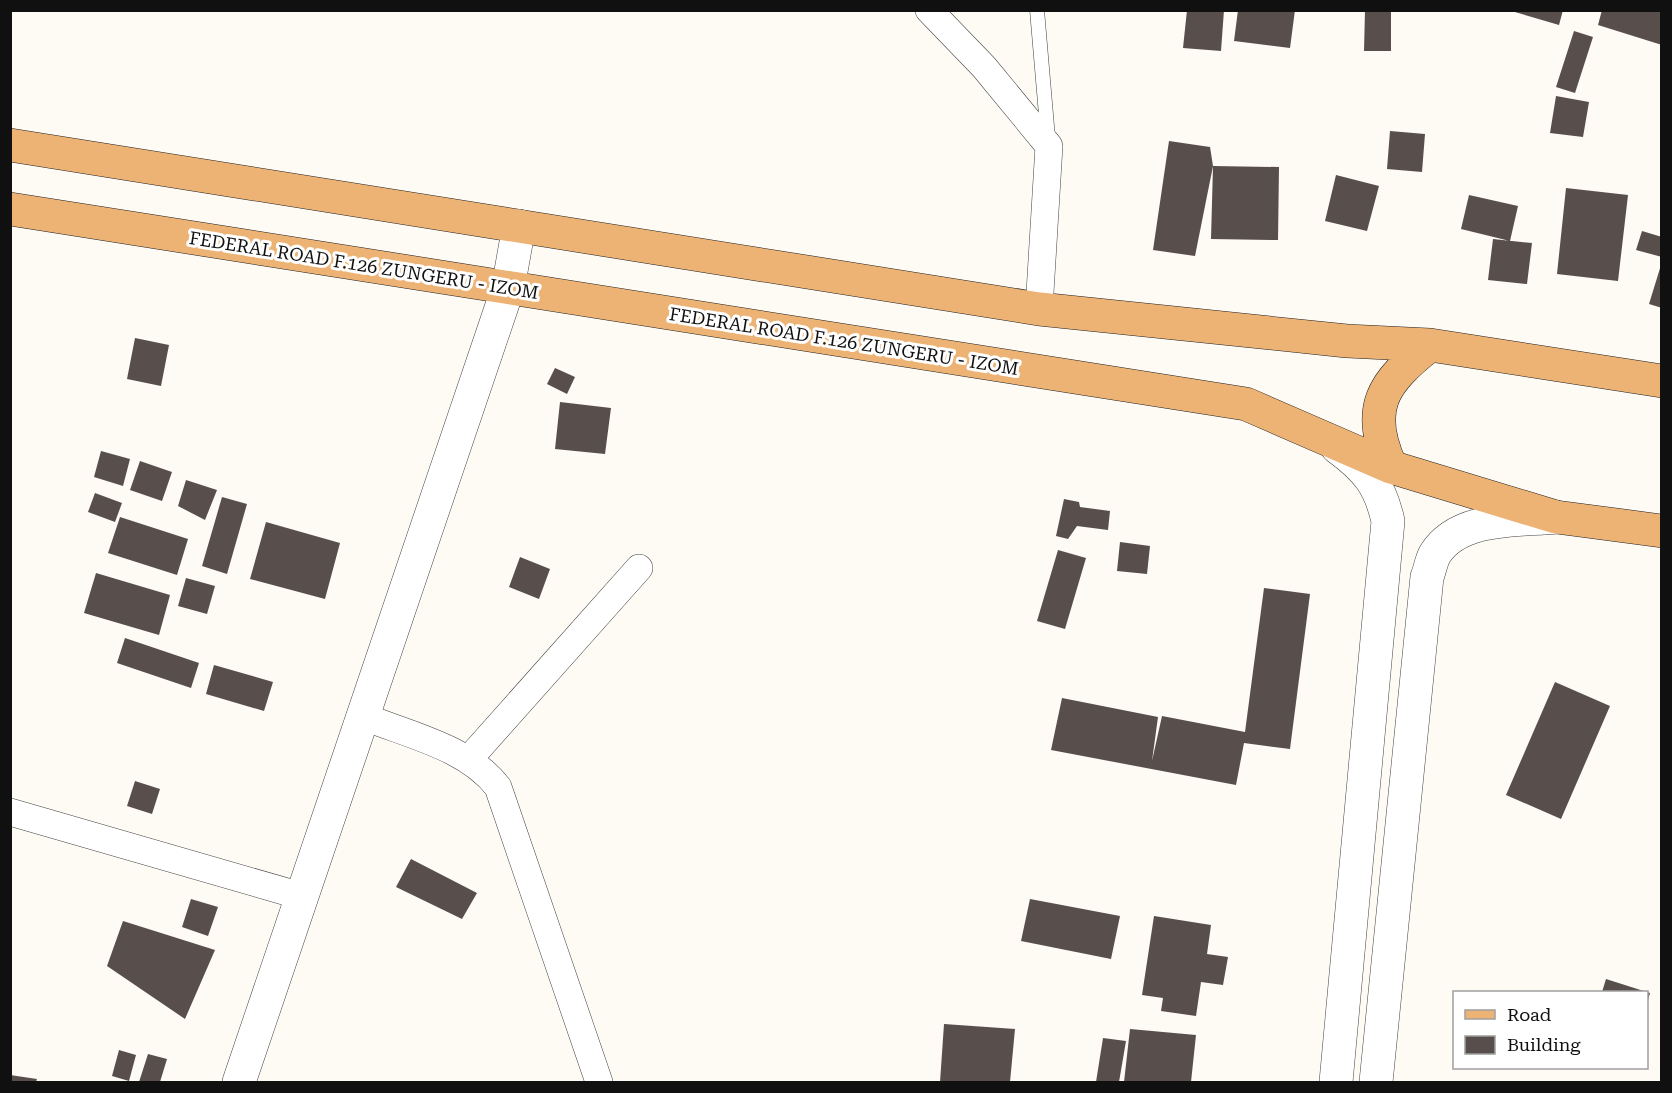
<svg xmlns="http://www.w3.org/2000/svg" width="1672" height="1093" viewBox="0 0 1672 1093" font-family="'Roboto Serif',serif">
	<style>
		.building { fill: #584f4d }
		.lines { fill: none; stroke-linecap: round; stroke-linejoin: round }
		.service-casing { stroke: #434343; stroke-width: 15 }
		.minor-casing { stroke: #434343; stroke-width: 28 }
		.tertiary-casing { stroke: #434343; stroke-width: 34 }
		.primary-casing { stroke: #212121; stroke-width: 34 }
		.service { stroke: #fff; stroke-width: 14 }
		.minor { stroke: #fff; stroke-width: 27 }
		.tertiary { stroke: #fff; stroke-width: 33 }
		.primary { stroke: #edb375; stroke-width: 33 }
		.labels { text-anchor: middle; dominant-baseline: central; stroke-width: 6; stroke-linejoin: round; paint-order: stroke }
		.street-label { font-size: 18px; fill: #101010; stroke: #fff }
	</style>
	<rect width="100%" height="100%" fill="#fefaf4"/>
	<path class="building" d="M1187,10h37l-3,41 -38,-3z
		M1238,10h57l-5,38 -56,-7z
		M1365,10l26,1v40h-27z
		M1508,10h55l-4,15z
		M1602,10h60v35l-64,-20z
		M1574,31l19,6 -18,56 -19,-6z
		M1556,96l33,6 -6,35 -33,-4z
		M1390,131l35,3 -3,38 -35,-3z
		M1169,141l41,6 3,19 -18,90 -42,-6z
		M1213,166l66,1 -1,73 -67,-1z
		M1336,175l43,11 -12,45 -42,-10z
		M1566,188l62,7 -10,86 -61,-7z
		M1469,195l49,11 -8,35 -49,-12z
		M1642,231l20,6v20l-26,-7z
		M1493,239l39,4 -5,41 -39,-4z
		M1661,265h1v43l-13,-4z
		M135,338l34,7 -8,41 -34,-7z
		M555,368l20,9 -8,17 -20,-10z
		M560,402l51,6 -6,46 -50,-5z
		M101,451l29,8 -7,27 -29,-9z
		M140,461l32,11 -10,29 -32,-11z
		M186,480l31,10 -12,30 -27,-14z
		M95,493l27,10 -7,19 -27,-10z
		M222,497l25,7 -20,70 -25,-8z
		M1064,499l15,3 1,5 30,4 -2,19 -31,-4 -9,13 -12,-3z
		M120,517l68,22 -11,36 -69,-22z
		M266,522l74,21 -15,56 -75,-20z
		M1120,542l30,4 -3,28 -30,-3z
		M1058,550l28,8 -21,71 -28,-8z
		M520,557l30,12 -11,30 -30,-12z
		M96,573l74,22 -11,40 -75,-22z
		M186,578l29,8 -8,28 -29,-8z
		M1264,588l46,6 -20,155 -46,-6 -8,42 -185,-35 11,-52 96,19 -6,44 10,-45 83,16z
		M125,638l74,25 -8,25 -74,-25z
		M214,665l59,17 -9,29 -58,-17z
		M1555,682l55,24 -49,113 -55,-24z
		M135,781l25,8 -8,25 -25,-8z
		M411,859l66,34 -15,26 -66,-32z
		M191,899l27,8 -10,29 -26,-9z
		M1030,899l90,17 -9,43 -90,-18z
		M1154,916l57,9 -4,29 21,3 -5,28 -22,-3 -5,34 -35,-5 2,-13 -21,-3z
		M123,921l92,29 -30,69 -78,-53z
		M1606,979l44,14 -3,10 -1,-11h-44z
		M944,1024l71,5 -5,53h-70z
		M1130,1029l66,6 -5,47h-67z
		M1103,1038l23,3 -7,41h-23z
		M119,1050l17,5 -7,26 -17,-5z
		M148,1054l19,5 -7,23h-21z
		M10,1075l27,4 -1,3h-26z"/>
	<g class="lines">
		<defs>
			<path id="service" d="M1037,10l11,128"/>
			<path id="minor" d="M929,10l55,57 65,79 -10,163
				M362,716c47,19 105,31 136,71l101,295
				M469,759l170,-191
				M10,812l291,84"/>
			<path id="tertiary" d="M239,1082l269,-794 11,-62
				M1336,1082l52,-561c-8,-36 -21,-52 -51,-74
				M1376,1082l51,-505c3,-7 4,-16 8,-23 24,-38 82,-33 121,-37"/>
			<path id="primary" d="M10,145l1029,164 308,32 83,4 232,36
				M10,209l1236,195 145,63 165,50 106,14
				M1391,467c-27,-59 -8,-85 39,-122"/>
		</defs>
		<use href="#service" class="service-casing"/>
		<use href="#minor" class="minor-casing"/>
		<use href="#tertiary" class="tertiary-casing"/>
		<use href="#primary" class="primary-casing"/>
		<use href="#service" class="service"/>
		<use href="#minor" class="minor"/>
		<use href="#tertiary" class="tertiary"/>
		<use href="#primary" class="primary"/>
	</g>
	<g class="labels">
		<g class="street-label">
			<text transform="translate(364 265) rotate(9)">FEDERAL ROAD F.126 ZUNGERU - IZOM</text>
			<text transform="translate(844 341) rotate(9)">FEDERAL ROAD F.126 ZUNGERU - IZOM</text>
		</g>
	</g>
	<rect width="1672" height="1093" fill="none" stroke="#101010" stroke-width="24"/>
	<rect x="1453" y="991" width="195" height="78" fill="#ffffff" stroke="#9f9f9f" stroke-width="1.5"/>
	<rect x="1465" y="1010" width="30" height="9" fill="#edb375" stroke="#9f9f9f" stroke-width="1.5"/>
	<text x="1507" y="1021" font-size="18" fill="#101010">Road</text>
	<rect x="1465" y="1036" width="30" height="18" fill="#584f4d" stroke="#9f9f9f" stroke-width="1.5"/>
	<text x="1507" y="1051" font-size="18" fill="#101010">Building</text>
</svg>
